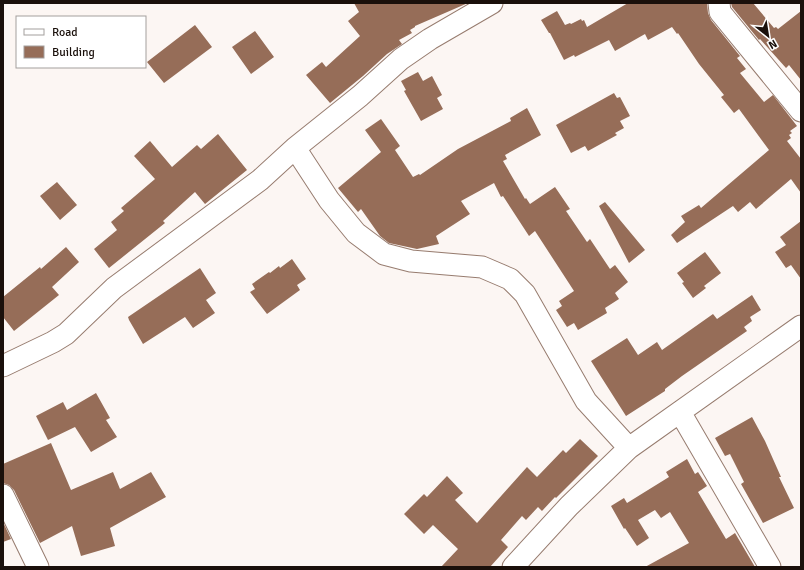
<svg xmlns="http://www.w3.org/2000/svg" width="804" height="570" viewBox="0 0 804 570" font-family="Signika,sans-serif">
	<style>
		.building { fill: #966d58 }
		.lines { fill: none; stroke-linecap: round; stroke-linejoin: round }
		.minor-casing { stroke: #977c6f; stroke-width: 23 }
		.minor { stroke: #fff; stroke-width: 21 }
	</style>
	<rect width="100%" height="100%" fill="#fcf6f3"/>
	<path class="building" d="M354,3h114l-53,23v1l-5,3 2,3 -13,7 3,4 -15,10 -24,22 -33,27 -24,-28 16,-13 4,5 34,-31 -12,-15 11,-9z
		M628,3h79l1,10 3,7 29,36 -3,2 9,11 -6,4 24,29 9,-7 24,31 -7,5 2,2 -3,2 2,3 -4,3 14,18v34l-10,-14 -35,30 -6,-7 -12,10 -5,-6 -56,37 -6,-8 14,-13 -4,-6 18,-11 2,3 68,-58 -30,-41 -5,4 -13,-16 3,-2 -25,-31 -21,-31 -1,1 -5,-7 -24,13 -3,-6 -30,17 -6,-11 -34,17 -1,-2 -10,5 -14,-27h-1l-8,-13 16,-9 8,14 5,-2 1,1 10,-5 1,2 2,-1 3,7z
		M731,3h22l21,25 2,-1 2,2 23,-18v69l-12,-15 -3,3 -26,-29 -1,1 -27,-33z
		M195,25l17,22 -48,36 -17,-21z
		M255,31l19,26 -23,17 -19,-27z
		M418,72l5,9 9,-5 10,19 -5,3 6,11 -22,12 -17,-30 2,-1 -5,-9z
		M614,93l3,5 3,-1 10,19 -10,5 4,7 -9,5 2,2 -29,16 -3,-5 -14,7 -15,-28z
		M527,108l14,27 -36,20 2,4 -4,2 22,38 1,-1 4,6 25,-17 15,22 -4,2 21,31 3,-3 20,30 5,-4 13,17 -13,11 4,6 -14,9 2,5 -29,17 -4,-7 -7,4 -11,-17 6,-4 -3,-5 15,-10 -39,-60 -6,5 -26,-40 -2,1 -7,-14 -33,18 9,13 -34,22 3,8 -22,5 -28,-6 -9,-7 -19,-27 -3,3 -20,-24 43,-36 -16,-22 16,-11 19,27 -5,4 18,27 6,-3 1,1 38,-26 53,-28 -1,-3z
		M218,134l29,36 -42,34 -10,-12 -32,29 2,2 -56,45 -15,-19 23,-19 -6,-8 13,-11 -3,-3 34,-29 -21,-23 16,-15 22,26 25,-22 4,4z
		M57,182l20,23 -17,15 -20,-24z
		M605,202l40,48 -16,13 -30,-57z
		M801,221v58l-10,-14 -5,3 -11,-16 11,-7 -6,-8z
		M66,247l13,15 -27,25 7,8 -45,36 -11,-14v-20l37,-30 1,2z
		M705,252l16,21 -17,13 2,2 -13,10 -11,-15 2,-1 -7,-9z
		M292,259l14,20 -9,6 3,5 -33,24 -17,-22 5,-3 -3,-5 17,-12 1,1 9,-7 1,2z
		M200,268l16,25 -10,7 9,13 -22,15 -8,-11 -42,27 -14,-24 -1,-3z
		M752,295l9,15 -11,7 2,4 -8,6 3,4 -65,45 -17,13v2l-39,25 -35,-55 36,-23 11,17 19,-13 5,8 51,-36 4,5z
		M96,393l14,25 -4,2 11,17 -26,15 -16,-25 -27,13 -12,-24 27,-14 4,8z
		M752,417l13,24 16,36h-2l15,31 -31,15 -22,-39 3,-2 -14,-28 -5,2 -10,-18z
		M580,439l18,17 -42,42 -1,-1 -13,14 -4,-4 -12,13 -4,-4 -21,24 7,7 -18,20h-49l17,-18 -25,-24 -9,9 -20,-20 20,-20 3,3 20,-21 16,17 -8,7 22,23 50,-56 10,10 26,-27 3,3z
		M51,443l20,47 42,-18 7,17 31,-17 15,25 -56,31 5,18 -34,10 -9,-30 -32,17 -26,-53 -5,-5 -6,-2v-19z
		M687,459l8,15 3,-2 9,14 -9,6 28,47 9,-6 20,34h-110l44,-24 -19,-31 -9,6 -6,-8 -17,10 11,18 -12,8 -12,-18 -1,1 -13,-23 13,-8 3,5 42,-26 -3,-5z
		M3,522l8,17 -8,3z"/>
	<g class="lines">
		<defs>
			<path id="minor" d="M719,3l1,9 81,99
				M295,148l34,52 27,33 28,21 27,7 71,6 28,12 15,15 61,107 43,47
				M3,366l50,-24 13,-8 48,-46 146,-108 35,-32 65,-52 41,-37 29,-20 62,-36
				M680,412l90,155
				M3,495l35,72
				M513,567l56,-61 60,-58 172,-122"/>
		</defs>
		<use href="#minor" class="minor-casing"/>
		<use href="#minor" class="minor"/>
	</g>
	<rect width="804" height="570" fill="none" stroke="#1a100b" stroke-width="8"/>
	<rect x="16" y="16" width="130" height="52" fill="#ffffff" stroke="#a39f9d"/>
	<rect x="24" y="29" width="20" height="6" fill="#ffffff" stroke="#a39f9d"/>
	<text x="52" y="36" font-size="12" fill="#1a100b">Road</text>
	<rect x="24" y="46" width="20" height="12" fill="#966d58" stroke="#a39f9d"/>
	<text x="52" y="56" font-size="12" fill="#1a100b">Building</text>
	<g transform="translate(768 36) rotate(150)" stroke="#ffffff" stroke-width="3" paint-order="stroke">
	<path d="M0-3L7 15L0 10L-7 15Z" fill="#1a100b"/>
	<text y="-6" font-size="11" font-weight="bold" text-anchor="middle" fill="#1a100b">N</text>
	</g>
</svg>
